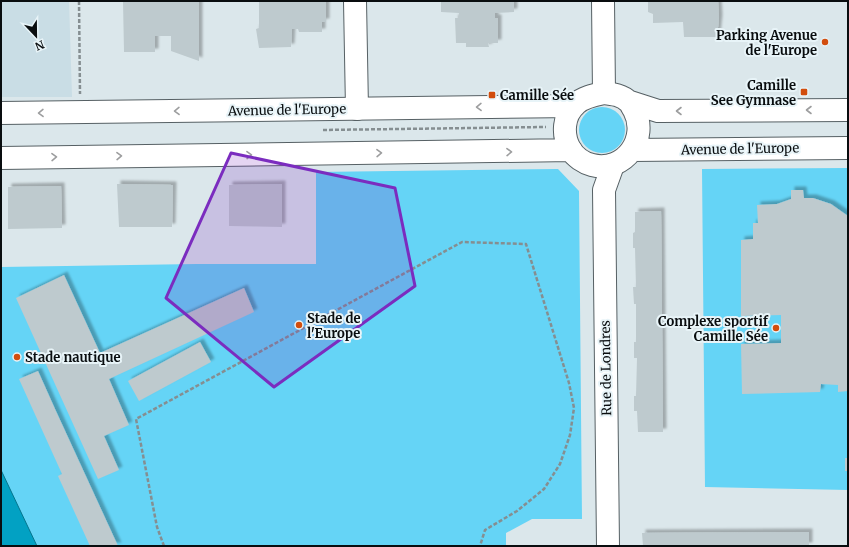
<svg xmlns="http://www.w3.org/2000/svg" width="849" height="547" viewBox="0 0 849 547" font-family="Merriweather,serif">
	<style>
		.built { fill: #c9dde5 }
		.green { fill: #65d4f6 }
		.water { fill: #02a1c3; stroke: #04758d }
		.building { fill: #becace; filter: url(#shadow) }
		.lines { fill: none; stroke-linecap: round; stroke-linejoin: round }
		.minor-casing { stroke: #566064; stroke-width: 24 }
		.major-casing { stroke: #566064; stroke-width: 24 }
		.path { stroke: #858e91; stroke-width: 2.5; stroke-dasharray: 4 2; stroke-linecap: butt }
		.minor { stroke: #fff; stroke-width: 22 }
		.major { stroke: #fff; stroke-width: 22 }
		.oneway { stroke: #9d9e9f }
		.marked { fill: #7b2cbf; fill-opacity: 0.2; stroke: #7b2cbf; stroke-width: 3; stroke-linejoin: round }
		.poi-dot { fill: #d24d0d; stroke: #e8f4f8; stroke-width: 1.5 }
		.labels { text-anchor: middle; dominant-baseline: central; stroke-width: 4; stroke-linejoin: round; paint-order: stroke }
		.poi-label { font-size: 13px; font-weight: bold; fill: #090d0f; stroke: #e8f4f8; text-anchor: end }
		.street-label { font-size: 13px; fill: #090d0f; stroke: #e8f4f8 }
	</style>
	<defs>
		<filter id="shadow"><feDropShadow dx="3.5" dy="-3.5" stdDeviation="1" flood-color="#0004"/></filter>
	</defs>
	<rect width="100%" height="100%" fill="#dbe7eb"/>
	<path class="built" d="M1,1h68l3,96h-71z"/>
	<path class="green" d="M579 130a23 23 0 1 1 46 0a23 23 0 1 1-46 0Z
		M848,168v322l-143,-3 -3,-318z
		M558,169l21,22 3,328h-50l-26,14v13h-505v-279l195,-3h120v-92z"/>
	<path class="water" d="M1,470l36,76h-36z"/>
	<path class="building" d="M123,1h76v60l-28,-10v-15h-16v16h-31z
		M259,1h67v21h-4v10h-23l-1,-3h-6l-1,18 -32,1 -3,-19 3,-1z
		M441,1h73v11l-19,1v5h3v25h-10l1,4h-23v-4h-10l-1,-25h4v-5l-18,-1z
		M648,1h70l1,17 -2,19h-33l-1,-15 -30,1v-9l-5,-2z
		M117,184l56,1 -1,42h-53z
		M282,184v43l-53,-1v-41z
		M61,186l1,42 -54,1v-42z
		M791,190h12l1,8h9l18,6 17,12v175l-10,1v-7l-17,-1 -1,8 -78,2 -1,-50 40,-1v-28l-40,1v-76l12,-1v-16h5l-1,-18 20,-1 14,-5z
		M661,211l2,221h-25l-1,-21h-3v-15h2l1,-38h-3v-16h2v-38h-2l-1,-17h3l-1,-39h-2v-15l2,-1v-20z
		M64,275l36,78 144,-65 10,24 -145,67 20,46 -25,11 15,34 -21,9 -82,-181z
		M200,342l11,20 -72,39 -11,-20z
		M38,371l17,38 63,137h-28l-32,-70 4,-2 -43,-95z
		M845,458h3v13h-3z
		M809,532v14h-166l-1,-13z"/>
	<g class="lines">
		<defs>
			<path id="minor" d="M355,1l2,108
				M603,1l1,92
				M608,546l-4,-356 9,-25"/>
			<path id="major" d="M604,93c9,1 18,2 25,9 2,2 3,5 5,8 15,28 -9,63 -42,55 -8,-2 -17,-8 -22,-16 -8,-14 -7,-34 6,-45 7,-7 18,-9 28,-11z
				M630,102l28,9 190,-1
				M1,113l573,-7
				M632,150l216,-2
				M1,158l570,-8"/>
		</defs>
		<use href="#minor" class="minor-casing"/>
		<use href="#major" class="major-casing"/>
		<path class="path" d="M79,1l1,93
			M323,130l223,-3
			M164,546l-7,-19 -21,-108 326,-177 64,2 43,139 5,25 -4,27 -10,29 -16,25 -27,22 -32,19 -5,16"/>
		<use href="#minor" class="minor"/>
		<use href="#major" class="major"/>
	</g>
	<defs><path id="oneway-chevron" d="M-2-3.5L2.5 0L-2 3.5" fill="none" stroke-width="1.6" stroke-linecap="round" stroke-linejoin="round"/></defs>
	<g class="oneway">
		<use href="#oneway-chevron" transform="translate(479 107) rotate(179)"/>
		<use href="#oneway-chevron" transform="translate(809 110) rotate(180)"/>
		<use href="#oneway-chevron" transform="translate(177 111) rotate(179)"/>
		<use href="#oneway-chevron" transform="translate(679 111) rotate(180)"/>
		<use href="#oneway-chevron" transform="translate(41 113) rotate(179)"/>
		<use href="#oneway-chevron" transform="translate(509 152) rotate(-1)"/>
		<use href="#oneway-chevron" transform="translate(379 153) rotate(-1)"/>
		<use href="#oneway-chevron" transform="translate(249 155) rotate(-1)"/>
		<use href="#oneway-chevron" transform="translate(119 156) rotate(-1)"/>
		<use href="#oneway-chevron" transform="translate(54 157) rotate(-1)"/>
	</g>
	<path class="marked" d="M231,153l164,35 20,98 -141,101 -108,-89z"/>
	<g class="poi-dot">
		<circle cx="825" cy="42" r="4"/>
		<rect x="800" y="88" width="8" height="8" rx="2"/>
		<rect x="488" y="91" width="8" height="8" rx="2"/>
		<circle cx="299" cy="325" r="4"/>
		<circle cx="776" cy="328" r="4"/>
		<circle cx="17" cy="357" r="4"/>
	</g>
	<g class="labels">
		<g class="poi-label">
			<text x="817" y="35">Parking Avenue<tspan x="817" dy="15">de l'Europe</tspan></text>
			<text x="796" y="85">Camille<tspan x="796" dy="15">See Gymnase</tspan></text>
			<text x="500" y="95" text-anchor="start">Camille Sée</text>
			<text x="307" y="318" text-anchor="start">Stade de<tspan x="307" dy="15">l'Europe</tspan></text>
			<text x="768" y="321">Complexe sportif<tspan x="768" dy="15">Camille Sée</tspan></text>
			<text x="25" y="357" text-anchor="start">Stade nautique</text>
		</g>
		<g class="street-label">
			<text transform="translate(287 110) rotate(-1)">Avenue de l'Europe</text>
			<text transform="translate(740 149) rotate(-1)">Avenue de l'Europe</text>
			<text transform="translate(606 368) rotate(-91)">Rue de Londres</text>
		</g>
	</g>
	<rect width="849" height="547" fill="none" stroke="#090d0f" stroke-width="4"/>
	<g transform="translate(36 36) rotate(158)" stroke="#e8f4f8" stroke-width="3" paint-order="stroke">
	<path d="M0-3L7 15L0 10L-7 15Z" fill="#090d0f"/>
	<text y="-6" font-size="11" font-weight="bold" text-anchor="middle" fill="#090d0f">N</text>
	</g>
</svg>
